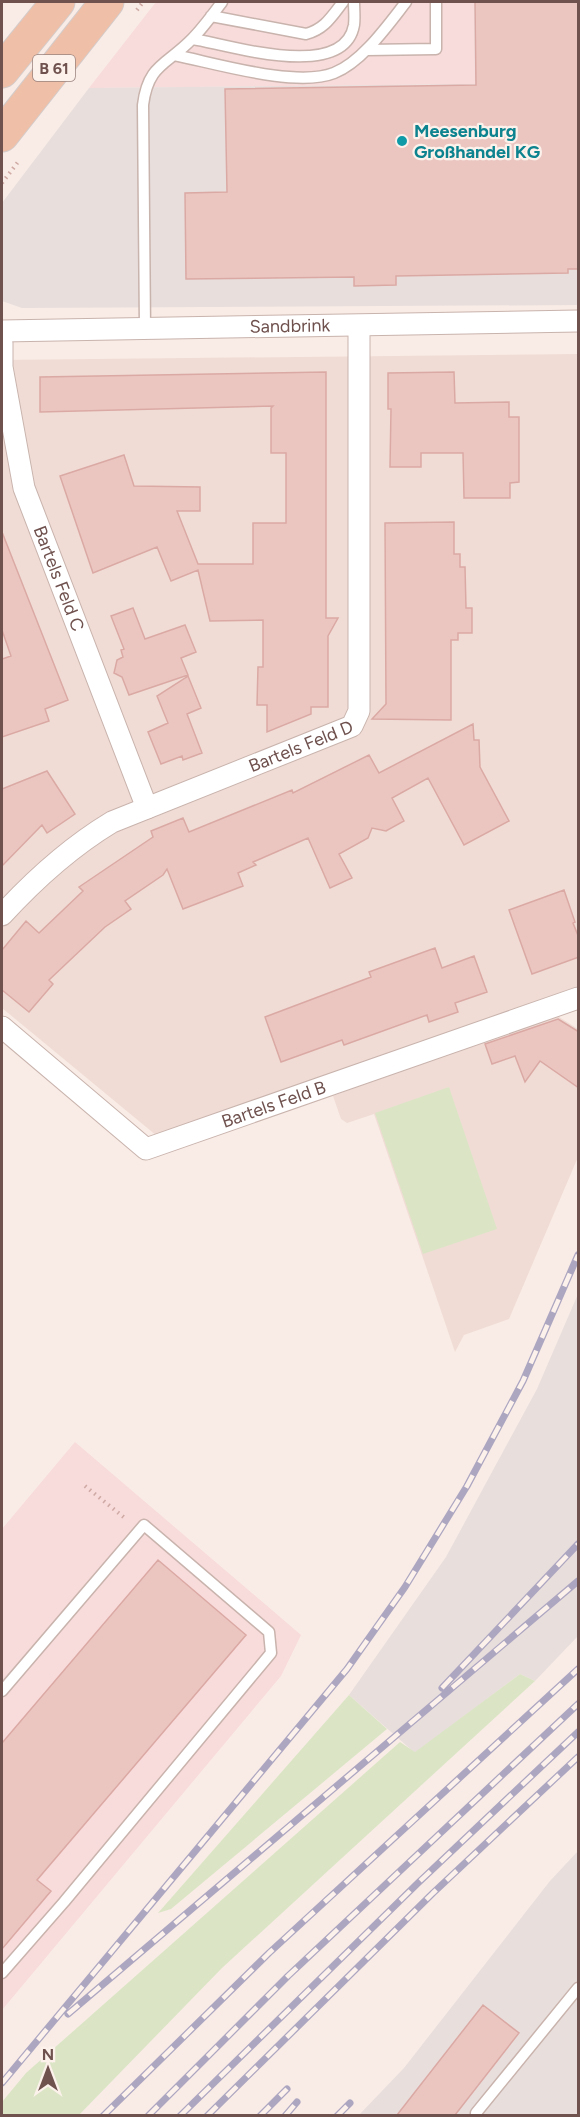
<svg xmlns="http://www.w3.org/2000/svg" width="580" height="2117" viewBox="0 0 580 2117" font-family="Figtree,sans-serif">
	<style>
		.residential { fill: #f0dcd5 }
		.commercial { fill: #f8dbdb }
		.industrial { fill: #e8dedc }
		.green { fill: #dbe5c6 }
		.building { fill: #ebc6c1; stroke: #dba9a4; stroke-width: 1.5 }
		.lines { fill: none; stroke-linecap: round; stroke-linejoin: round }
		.service-casing { stroke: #c9b3ad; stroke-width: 13 }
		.minor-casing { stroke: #c9b3ad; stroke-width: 23 }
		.primary-casing { stroke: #d4cbca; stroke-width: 35 }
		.path { stroke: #cfa9a4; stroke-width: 4; stroke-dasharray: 1.5 4.5; stroke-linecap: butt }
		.service { stroke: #fff; stroke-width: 10 }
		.minor { stroke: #fff; stroke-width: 21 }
		.primary { stroke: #efc0a7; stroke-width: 33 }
		.rail-casing { stroke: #ada6c1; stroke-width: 7 }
		.rail { stroke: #fcf1eb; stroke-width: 4.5; stroke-dasharray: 14; stroke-linecap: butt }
		.culture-dot { fill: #0f9aa8; stroke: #fcf1eb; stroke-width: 2 }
		.labels { text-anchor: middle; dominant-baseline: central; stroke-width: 4.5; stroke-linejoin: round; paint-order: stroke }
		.shield { fill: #fcf1eb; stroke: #99817d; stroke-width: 1.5 }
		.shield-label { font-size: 16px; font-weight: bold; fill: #6f514e }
		.culture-label { font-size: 18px; font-weight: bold; fill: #0d838f; stroke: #fcf1eb; text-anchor: start }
		.street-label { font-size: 18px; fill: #6f514e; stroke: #fcf1eb }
	</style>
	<rect width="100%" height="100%" fill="#f9ece6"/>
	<path class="residential" d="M578,354v632l-421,150 -155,-128v-648z
		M556,1015l22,14v128l-69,162 -45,16 -9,17 -81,-238 -27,9 -6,-4 -8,-23z"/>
	<path class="commercial" d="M156,2h318l2,82 -387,4z
		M75,1442l226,193 -20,41 -279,334v-481z"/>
	<path class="industrial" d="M474,2h104v303l-556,3 -20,-7v-98l87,-115 386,-4z
		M578,1294v342l-43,45 -15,-7 -105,79 -66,-58 97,-138 91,-168z
		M578,1851v264l-220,1 46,-48 146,-187z"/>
	<path class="green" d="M449,1087l48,142 -74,25 -48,-141z
		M520,1674l15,7 -313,287 -143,147h-77v-13l24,-29 374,-331 15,10z
		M349,1695l38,34 -216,180 -13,4z"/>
	<path class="building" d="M475,2h104v267h-11v4l-172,3v9l-42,1v-9l-168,2 -1,-86 42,-1 -2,-103 251,-4z
		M326,372v246h12l-10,18v71h-17v7l-44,18v-27h-10l1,-38h5v-47l-53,1 -12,-51 -27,11 -14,-34 -64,26 -33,-97 64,-21 10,31 66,1v24h-23l21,53h55v-41h33v-70h-15v-45l2,-2 -233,6v-35z
		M454,372l1,31 54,-1v15h10v65l-9,1v15h-46l-1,-45h-42v14h-31l1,-58h-3v-36z
		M454,522v32h6v13h5l1,41h6v25h-14v7h-7v80l-79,-1 14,-15 -1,-181z
		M2,532l66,168 -23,9 4,12 -47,16v-78l9,-3 -9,-26z
		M133,608l12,31 40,-14 11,27 -15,6 7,17 -59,20 -7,-18 -8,-4 3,-13 6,-3 -2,-7 3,-1 -13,-33z
		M188,676l13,32 -14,6 15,39 -19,7 -1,-4 -21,8 -13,-32 20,-9 -11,-27z
		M473,724l1,16h5l1,27 29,54 -45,24 -36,-67 -36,20 12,23 -18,10 -14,-3 -4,10 -29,16 13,24 -22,10 -22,-50 -55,24 3,3 -18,8 5,13 -60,23 -16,-40 -4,6 -38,26 6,8 -26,18 -56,53 4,4 -24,28 -27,-22v-40l24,-29 13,12 44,-42 -4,-4 74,-50 -2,-6 32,-13 6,14 103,-42 1,3 76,-38 10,18z
		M47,771l28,43 -28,19 -5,-8 -40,41v-77z
		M564,890l11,32 -2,1 6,15v19l-47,17 -23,-64z
		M435,948l7,20 32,-12 13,36 -32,11 3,9 -29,10 -2,-7 -83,30 -2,-5 -61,22 -16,-45 106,-40 -2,-5z
		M558,1019l21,13v56l-39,-27 -15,21 -10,-26 -23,8 -7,-20z
		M158,1560l88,75 -209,245 14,11 -49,58v-206z
		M483,2005l36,28 -64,82h-58z"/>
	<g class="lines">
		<defs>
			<path id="service" d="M211,16l95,18c19,-5 26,-18 37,-32
				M193,39c36,6 151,43 161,-14 1,-7 0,-16 0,-23
				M366,50l70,-1v-47
				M174,55c41,8 122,33 160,18 28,-11 54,-48 72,-71
				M145,329l-2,-224c5,-41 24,-40 49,-66 11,-11 21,-25 30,-37
				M2,1691l142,-166 125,107 2,21 -207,249 -62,71
				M476,2116v-3l102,-125"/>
			<g id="minor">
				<path id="s1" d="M2,331l576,-10"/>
				<path id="s2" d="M2,343v24l22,121 123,320"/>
				<path id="s3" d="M2,915c33,-36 67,-67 110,-93l240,-96 7,-15v-385"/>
				<path id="s4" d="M2,1027l144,122 432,-151"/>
			</g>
			<path id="primary" d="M2,71l56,-69
				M2,135l105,-133"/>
		</defs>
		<use href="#service" class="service-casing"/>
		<use href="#minor" class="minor-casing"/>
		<use href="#primary" class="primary-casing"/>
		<path class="path" d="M137,10l6,-8
			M2,183l16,-21
			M85,1486l41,33"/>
		<use href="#service" class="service"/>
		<use href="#minor" class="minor"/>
		<use href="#primary" class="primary"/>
		<defs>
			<path id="rail" d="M442,1688l136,-144
				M68,2014l510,-433
				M2,2083l345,-414 58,-82 62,-101 56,-105 55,-126
				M103,2116l166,-163 309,-284
				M148,2116l140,-140 290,-272
				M180,2116l238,-233 160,-151
				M207,2116l226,-223 145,-136
				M260,2116l27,-27
				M285,2116l12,-14
				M337,2116l13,-13"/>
		</defs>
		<use href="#rail" class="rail-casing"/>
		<use href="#rail" class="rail"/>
	</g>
	<circle class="culture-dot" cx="402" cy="141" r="6"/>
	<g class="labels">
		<rect class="shield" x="33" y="55" width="42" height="26" rx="4.5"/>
		<g class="shield-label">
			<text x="54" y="68">B 61</text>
		</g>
		<g class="culture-label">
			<text x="414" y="131">Meesenburg<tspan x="414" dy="21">Großhandel KG</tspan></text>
		</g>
		<g class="street-label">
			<text stroke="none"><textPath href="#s1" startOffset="288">Sandbrink</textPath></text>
			<text stroke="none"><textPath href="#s2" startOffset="244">Bartels Feld C</textPath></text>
			<text stroke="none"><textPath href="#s3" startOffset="348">Bartels Feld D</textPath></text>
			<text stroke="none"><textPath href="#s4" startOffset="324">Bartels Feld B</textPath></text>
		</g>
	</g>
	<rect width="580" height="2117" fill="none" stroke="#6f514e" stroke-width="6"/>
	<g transform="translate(48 2069)" stroke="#fcf1eb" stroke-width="4.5" paint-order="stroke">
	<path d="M0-4.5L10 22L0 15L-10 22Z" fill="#6f514e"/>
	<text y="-9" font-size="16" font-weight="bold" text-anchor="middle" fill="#6f514e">N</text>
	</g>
</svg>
